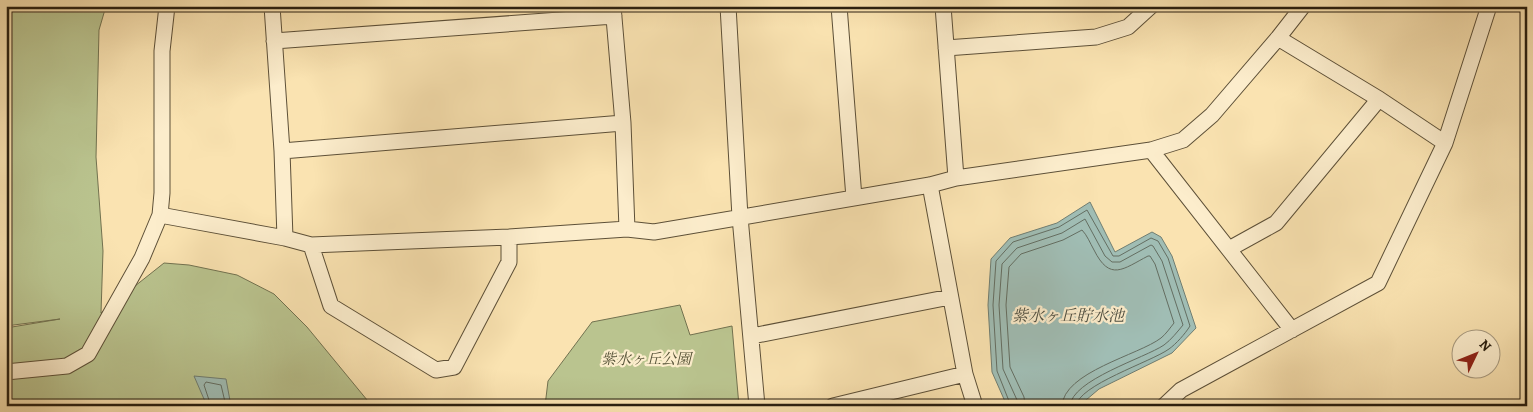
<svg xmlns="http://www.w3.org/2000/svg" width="1533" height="412" viewBox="0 0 1533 412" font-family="Alegreya,'Noto Serif JP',serif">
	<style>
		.green { fill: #bac48f; stroke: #727250 }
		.water { fill: #a0bdb4; stroke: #707e72 }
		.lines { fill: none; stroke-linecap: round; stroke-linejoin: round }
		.shore { stroke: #646e62; stroke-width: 1 }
		.minor-casing { stroke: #5d5038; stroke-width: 17 }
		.minor { stroke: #fcedcc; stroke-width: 15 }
		.labels { text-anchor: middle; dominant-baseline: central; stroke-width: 4.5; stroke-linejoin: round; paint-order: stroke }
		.park-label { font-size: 15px; font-style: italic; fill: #545136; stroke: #fcedcc }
		.water-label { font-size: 16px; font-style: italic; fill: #4d4e41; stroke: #fcedcc }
	</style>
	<rect width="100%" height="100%" fill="#fae3b1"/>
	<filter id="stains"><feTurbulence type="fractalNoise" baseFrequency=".004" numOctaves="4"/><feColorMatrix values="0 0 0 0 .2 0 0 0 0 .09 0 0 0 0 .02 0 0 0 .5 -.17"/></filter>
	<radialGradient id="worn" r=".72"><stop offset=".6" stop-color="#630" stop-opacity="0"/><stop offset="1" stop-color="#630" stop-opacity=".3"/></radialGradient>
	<path class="green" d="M6,6h100l-7,24 -3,127 7,94 -2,62 63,-50 25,2 48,10 37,19 33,33 65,79h-262v-4l-12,4h-92v-78l54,-9 -54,7z
		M680,305l10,30 42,-9 7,80h-194l3,-25 44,-59z"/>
	<path class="water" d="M1090,202l25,50 37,-20 9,5 11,19 24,72 -24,25 -73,36 -20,17h-72l-15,-34 -4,-67 3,-46 19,-21 47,-15z
		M194,376l32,3 5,27h-24z"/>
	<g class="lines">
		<path class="shore" d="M211,406l-7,-21 2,-3 15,3 5,21
			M1011,406l-14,-35 -4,-66 3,-44 17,-19 46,-15 28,-17 26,46h6l32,-18 7,3 10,17 22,68c-5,8 -14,18 -21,23 -18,13 -91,36 -93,57
			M1018,406l-1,-6 -14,-31 -4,-64 3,-41 15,-16 45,-15 23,-14 20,37 7,6h8l31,-17 2,1 9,15 21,64c-5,6 -12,15 -19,20 -19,13 -93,35 -94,61
			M1025,406l-1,-9 -14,-30 -4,-62 3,-38 12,-13 42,-14 19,-10c5,5 8,13 12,20 16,32 29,19 54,6h2l5,8 19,59c-4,5 -8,11 -13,15 -22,17 -98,34 -99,68"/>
		<defs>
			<path id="minor" d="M272,6l10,145 3,87
				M613,6l10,117 4,106
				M728,6l12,211 17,189
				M839,6l15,192
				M943,6l13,172
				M1278,38l101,61 66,44
				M274,41l340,-25
				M946,48l150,-11 32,-10 23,-21
				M1151,150l141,180
				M282,151l341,-28
				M930,185l35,189 10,32
				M160,215l125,23 26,7 198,-8 118,-8 27,3 276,-47 26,-7 195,-28 32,-10 29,-25 66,-77 25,-32
				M311,245l20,61 105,64 18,-3 55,-105v-25
				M1229,249l47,-26 103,-124
				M752,336l198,-39
				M6,372l61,-6 21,-12 54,-96 18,-43 2,-22v-142l5,-45
				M833,406l132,-32
				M1164,406l17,-16 197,-107 67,-140 44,-137"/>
		</defs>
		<use href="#minor" class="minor-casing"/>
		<use href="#minor" class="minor"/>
	</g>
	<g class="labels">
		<g class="park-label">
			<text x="646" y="359">紫水ヶ丘公園</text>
		</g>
		<g class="water-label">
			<text x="1068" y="316">紫水ヶ丘貯水池</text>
		</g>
	</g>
	<rect width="1533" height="412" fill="none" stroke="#fae3b1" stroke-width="25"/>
	<rect x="8" y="8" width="1518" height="397" fill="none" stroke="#291f10" stroke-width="2.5"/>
	<rect x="12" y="12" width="1508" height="387" fill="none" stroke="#291f10"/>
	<g transform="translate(1476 354) rotate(47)"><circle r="24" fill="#fcedcc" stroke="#a89b81"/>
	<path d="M0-4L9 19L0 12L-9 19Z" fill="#8f2418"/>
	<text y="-8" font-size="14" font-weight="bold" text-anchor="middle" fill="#291f10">N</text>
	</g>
	<rect width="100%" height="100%" filter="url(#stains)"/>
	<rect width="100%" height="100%" fill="url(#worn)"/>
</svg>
